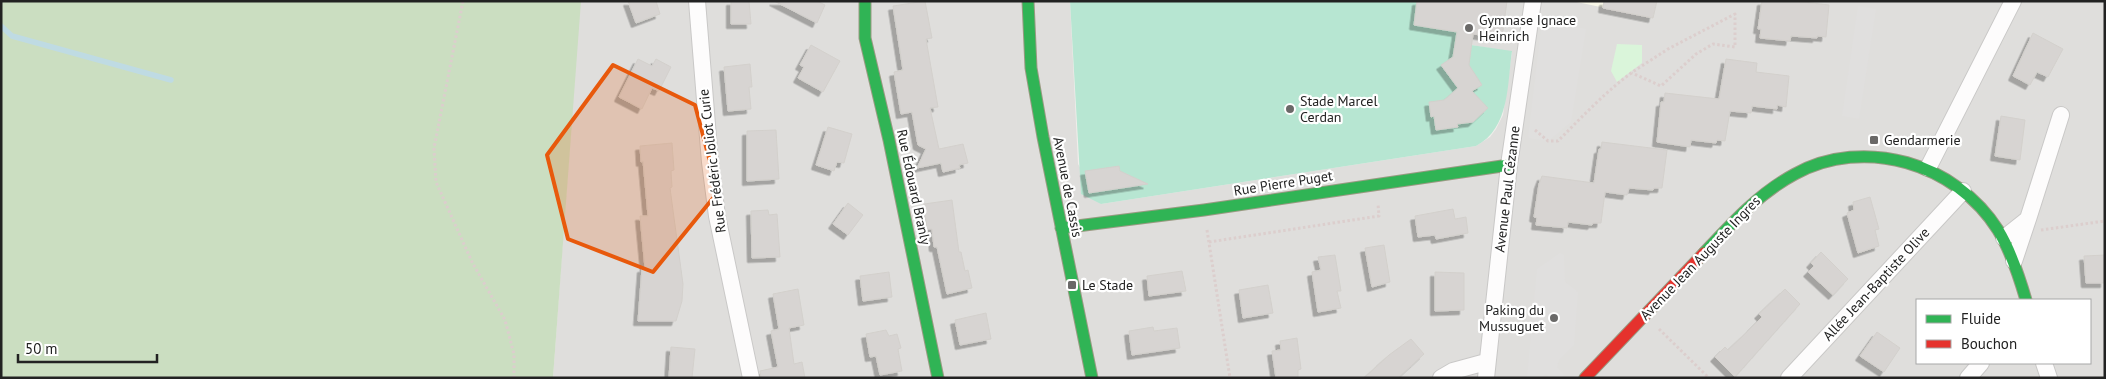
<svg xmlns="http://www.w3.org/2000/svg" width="2106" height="379" viewBox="0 0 2106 379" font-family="'PT Sans',sans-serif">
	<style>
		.residential { fill: #dfdedc; fill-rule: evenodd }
		.education { fill: #f8f7e8 }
		.forest { fill: #cbdec1 }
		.park { fill: #daf5da }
		.pitch { fill: #b7e6d2 }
		.parking { fill: #e0dfde }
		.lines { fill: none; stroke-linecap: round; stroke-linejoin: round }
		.stream { stroke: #bfdbe3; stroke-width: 5.5 }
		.building { fill: #d7d4d2; stroke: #d3d0cc; filter: url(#shadow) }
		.street-casing { stroke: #c9c8c7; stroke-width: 18 }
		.fast-casing { stroke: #999a82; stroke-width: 13 }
		.jam-casing { stroke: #999a82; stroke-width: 13 }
		.path { stroke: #dccecd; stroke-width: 3; stroke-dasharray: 2.5 2.5; stroke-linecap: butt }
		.street { stroke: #fdfcfc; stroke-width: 16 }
		.fast { stroke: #30b455; stroke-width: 11 }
		.jam { stroke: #e5322d; stroke-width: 11 }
		.marked { fill: #e8590c; fill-opacity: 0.2; stroke: #e8590c; stroke-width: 4; stroke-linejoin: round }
		.poi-dot { fill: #6a6968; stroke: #fff; stroke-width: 2 }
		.labels { text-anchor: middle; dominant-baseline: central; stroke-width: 4.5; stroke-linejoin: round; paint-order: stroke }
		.poi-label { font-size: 14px; fill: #222; stroke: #fff; text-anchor: start }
		.street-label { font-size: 14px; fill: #222; stroke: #fff }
	</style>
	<defs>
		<filter id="shadow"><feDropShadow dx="-4.5" dy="4.5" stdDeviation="0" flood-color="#0004"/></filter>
	</defs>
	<rect width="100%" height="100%" fill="#f0eeeb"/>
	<path class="residential" d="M580,1h490l8,163 23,40 375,-58 14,-9 6,-8 7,-14 9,-63 -41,-7 2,-11 34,-33h598v377h-1552zM1917,300h173v63h-173z"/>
	<path class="education" d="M1572,1h85l-4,17z"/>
	<path class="forest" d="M1,1h580l-28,377h-552z"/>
	<path class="park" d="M1617,44l25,1v18l-25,19 -6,-11z"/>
	<path class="pitch" d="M1070,1h347l40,31 14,13 41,6c-5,34 -2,77 -36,95l-375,58 -20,-10z"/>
	<path class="parking" d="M1858,6l18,3 -17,110 -17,-3z
		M1542,20l44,9 -15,93 -23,19 -20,-3z
		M1560,253l4,2 1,27 13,10 -4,53 -15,15 -2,7 7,8 -3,3h-11l-4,-4 -6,4h-13l10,-109z"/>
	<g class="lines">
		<path class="stream" d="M1,26l11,10 159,44"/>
	</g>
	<path class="building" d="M628,1h28l4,13 -24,9z
		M731,1h18l2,23h-20z
		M774,1h43l8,4 -8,18z
		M925,1l7,37 -6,1 12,68 -8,1 9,41 24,-5 5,19 -9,2 1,3 -17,4 -2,-9 -24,5 9,-19 -8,-4 -6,-33 -11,2 -7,-42 9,-2 -10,-64z
		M1417,1h90l-5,37 -29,-4 -4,31 13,20 -10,6 16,17 -15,14 -16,2 1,3 -22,3 -2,-14 -3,1 -2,-15 15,-2 14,-12 -17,-23 12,-8 4,-25 -43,-7z
		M1604,1h53l-4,17 -50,-10z
		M1762,1h33l34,4 -3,32 -9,-1v2l-26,-2 -1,5 -30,-3 1,-9h-3z
		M2033,33l30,16 -15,28 -11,-5 -7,13 -17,-9z
		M811,45l29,16 -17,31 -25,-14 6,-11 -4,-2z
		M638,59l14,7 4,-7 15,8 -12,24 -7,-3 -10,21 -23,-12z
		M1726,59l31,4 -1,9 33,4 -3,31 -9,-2v4l-25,-3 -1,7 -21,-2 -5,30 -8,-1 -1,3 -25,-3 -1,7 -33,-5 4,-40h3l1,-9 54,6z
		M750,64l2,23h-3l2,22 -23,2 -4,-44z
		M2001,116l24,4 -5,40 -25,-4z
		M828,127l24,7 -8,29 -7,-1 -3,9 -18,-6z
		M776,130l3,49 -32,2v-50z
		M1602,142l65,8 -5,38h-8l-1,2 -24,-2 -2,7 -22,-3 -4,31h-8l-1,2 -24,-3 -1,6 -31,-3 1,-7 -3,-1 5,-33 3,-8 52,7 5,-34h2z
		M672,143l2,27 -3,1 1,16 -2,1 13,96 -1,17 -6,20h-38l4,-53h3l-5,-52h8l-5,-55 -2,1 -1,-16z
		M1119,166l1,5 28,13 -59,9 -4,-22z
		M1870,197l9,32 -4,1 4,16 -21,7 -11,-40 7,-3 -1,-8z
		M952,200l7,52h2l4,19 3,-1 4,18 -25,6 -10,-47h-3l-2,-18h-5l-3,-25z
		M848,203l15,12 -15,20 -15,-11z
		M1453,209l2,10 11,-2 2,16 -32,6 -1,-4 -17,2 -3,-21z
		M768,210l1,5 8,-1 3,43 -28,1 -1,-47z
		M1384,245l6,37 -18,5 -7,-39z
		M1821,252l27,27 -15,16 -25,-23 6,-6 -3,-3z
		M1335,255l6,36h-4l4,17 -23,4 -6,-40 9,-2 -3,-13z
		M2105,255v28h-19l-2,-27z
		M1182,271l4,20 -37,5 -2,-20z
		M889,272l3,25 -29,4 -3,-25z
		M1435,272l29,1v37l-29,1z
		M1268,285l5,28 -30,5 -4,-28z
		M798,289l6,36 -15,3 5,36 8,-2 3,16h-44l-1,-7 18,-4 -7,-36 8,-2 -6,-35z
		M1785,289l15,15 -65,73 -20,-20 10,-10 3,3 19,-18 15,-15 -3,-3z
		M986,313l5,26 -31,6 -5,-25z
		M1153,327l1,4 23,-3 3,20 -48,7 -3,-24z
		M886,330l3,6 8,-2 4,14 -3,1 4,22 -22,4 -4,-19 -6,1 -4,-23z
		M1877,332l23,16 -16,24 -24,-16z
		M1297,338l4,31 -3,1v8h-22l-4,-27 9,-1 -1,-9z
		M1411,339l13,15 -26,24h-34l25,-23z
		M671,347l24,2 -3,29h-23z"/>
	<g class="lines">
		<defs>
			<path id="street" d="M697,1l13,161 7,54 34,162
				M1928,168l85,-167
				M2004,238l24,-19 33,-104
				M2014,261l14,-42
				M2044,363l5,15
				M1441,378l12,-7 33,-9
				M1486,378l23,-213 24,-164
				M1789,378l174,-187
				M1968,378l13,-15"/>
			<path id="fast" d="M865,1v37l24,102 49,238
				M1028,1l3,67 12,69 49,241
				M1061,228l143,-18 305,-45
				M1704,253c27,-29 55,-60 91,-79 69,-38 161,-11 203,56 13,21 21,46 28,70"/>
			<path id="jam" d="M1585,378l119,-125"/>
		</defs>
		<use href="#street" class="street-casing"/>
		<use href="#fast" class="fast-casing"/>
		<use href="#jam" class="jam-casing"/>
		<path class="path" d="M463,1l-29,147 2,34 36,80 33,58 9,34v24
			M1535,130l13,11h10c24,-24 48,-50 76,-70l34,-22 67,-35v33l-22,-3 -17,10 -35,32 -29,-13
			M1207,230l23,148
			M2041,230l64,-9
			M1209,242l170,-26 -1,-12
			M1659,329l50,49"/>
		<use href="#street" class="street"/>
		<use href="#fast" class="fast"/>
		<use href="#jam" class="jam"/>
	</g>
	<path class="marked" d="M613,65l82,40 23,87 -65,80 -85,-33 -21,-84z"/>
	<g class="poi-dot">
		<circle cx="1469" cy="28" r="5"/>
		<circle cx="1290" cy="109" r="5"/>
		<rect x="1869" y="135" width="10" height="10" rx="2.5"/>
		<rect x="1067" y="280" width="10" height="10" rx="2.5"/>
		<circle cx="1554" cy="318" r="5"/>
	</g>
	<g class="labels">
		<g class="poi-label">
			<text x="1479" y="20">Gymnase Ignace<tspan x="1479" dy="16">Heinrich</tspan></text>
			<text x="1300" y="101">Stade Marcel<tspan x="1300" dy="16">Cerdan</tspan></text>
			<text x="1884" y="140">Gendarmerie</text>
			<text x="1082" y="285">Le Stade</text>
			<text x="1544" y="310" text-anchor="end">Paking du<tspan x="1544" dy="16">Mussuguet</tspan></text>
		</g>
		<g class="street-label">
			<text transform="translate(712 161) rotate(-97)">Rue Frédéric Joliot Curie</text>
			<text transform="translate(1283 183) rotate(-9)">Rue Pierre Puget</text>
			<text transform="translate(914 187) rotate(78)">Rue Édouard Branly</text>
			<text transform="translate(1068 187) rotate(79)">Avenue de Cassis</text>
			<text transform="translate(1507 189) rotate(-83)">Avenue Paul Cézanne</text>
			<text transform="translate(1700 258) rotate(-46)">Avenue Jean Auguste Ingres</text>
			<text transform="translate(1876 284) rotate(-47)">Allée Jean-Baptiste Olive</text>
		</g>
	</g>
	<rect width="2106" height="379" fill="none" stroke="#222222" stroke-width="5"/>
	<rect x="1916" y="299" width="175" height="65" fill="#ffffff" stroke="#a7a7a7"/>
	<rect x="1926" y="315" width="25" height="8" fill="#30b455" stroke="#a7a7a7"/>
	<text x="1961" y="324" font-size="15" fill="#222222">Fluide</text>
	<rect x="1926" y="340" width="25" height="8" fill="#e5322d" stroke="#a7a7a7"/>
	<text x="1961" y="349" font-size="15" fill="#222222">Bouchon</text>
	<path d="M18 354v8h139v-8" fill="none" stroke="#222222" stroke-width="2.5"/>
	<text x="25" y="354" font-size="15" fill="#222222" stroke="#ffffff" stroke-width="4" paint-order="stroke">50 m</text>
</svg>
